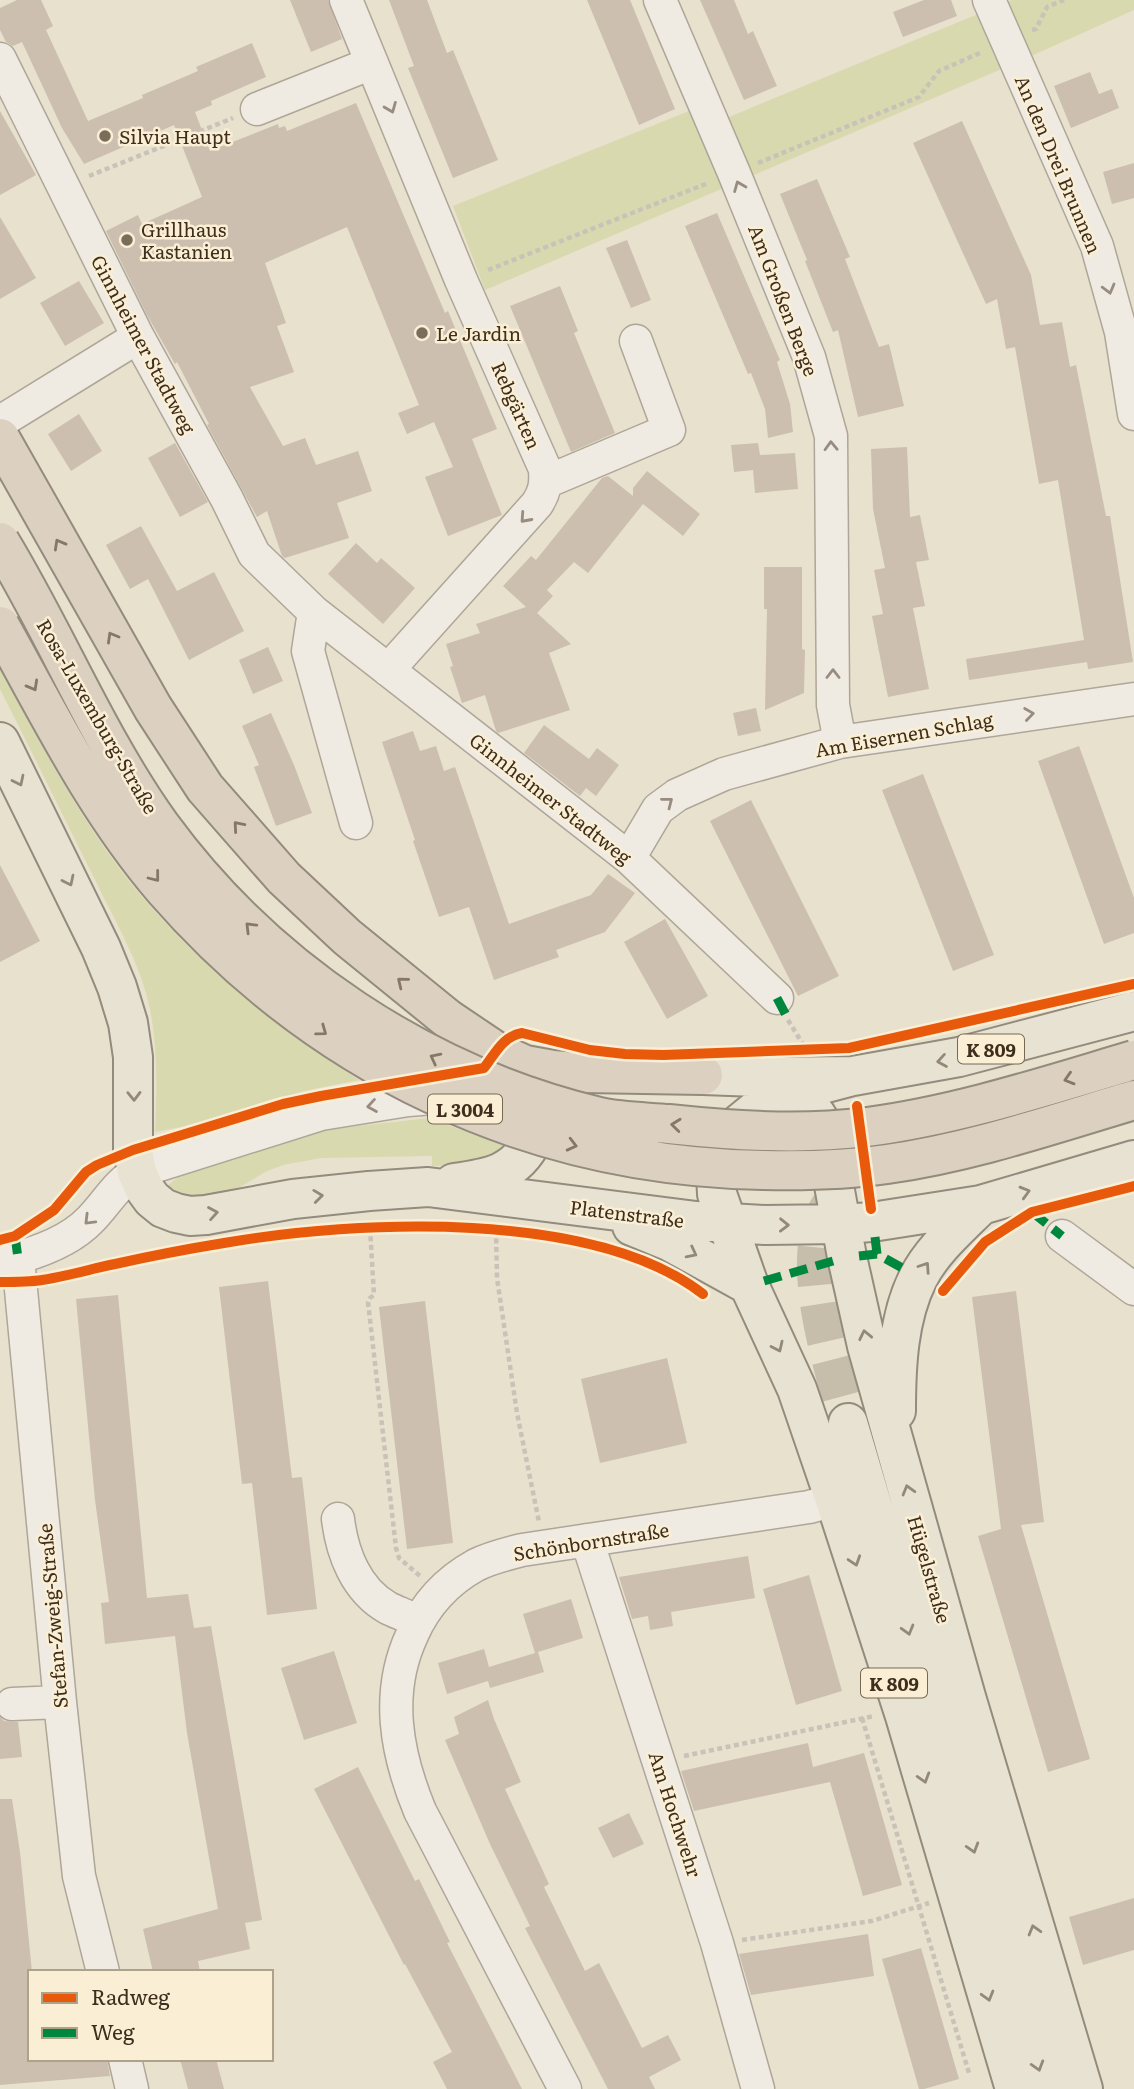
<svg xmlns="http://www.w3.org/2000/svg" width="1134" height="2089" viewBox="0 0 1134 2089" font-family="Literata,serif">
	<style>
		.green { fill: #d9d9af }
		.building { fill: #ccbfaf }
		.lines { fill: none; stroke-linecap: round; stroke-linejoin: round }
		.major-tunnel { stroke: #c6bdab; stroke-width: 38; stroke-dasharray: 38 19; stroke-linecap: butt }
		.minor-casing { stroke: #aea698; stroke-width: 35 }
		.major-casing { stroke: #938b7e; stroke-width: 42 }
		.highway-casing { stroke: #938b7e; stroke-width: 42 }
		.path { stroke: #c9c2b8; stroke-width: 4.5; stroke-dasharray: 5 3.5; stroke-linecap: butt }
		.minor { stroke: #f0ebe2; stroke-width: 32 }
		.major { stroke: #e8e2d2; stroke-width: 38 }
		.highway { stroke: #dcd1c0; stroke-width: 38 }
		.highway-bridge-casing { stroke: #938b7e; stroke-width: 42; stroke-linecap: butt }
		.highway-bridge { stroke: #dcd1c0; stroke-width: 38 }
		.quiet { stroke: #00873e; stroke-width: 9; stroke-dasharray: 18 9; stroke-linecap: butt }
		.cycleway-casing { stroke: #faefd5; stroke-width: 15 }
		.cycleway { stroke: #e8590c; stroke-width: 10 }
		.oneway { stroke: #988c80 }
		.oneway2 { stroke: #867766 }
		.oneway3 { stroke: #948878 }
		.poi-dot { fill: #7a6d5b; stroke: #faefd5; stroke-width: 2.5 }
		.labels { text-anchor: middle; dominant-baseline: central; stroke-width: 5; stroke-linejoin: round; paint-order: stroke }
		.shield { fill: #faefd5; stroke: #776854; stroke-width: 2 }
		.shield-label { font-size: 18px; font-weight: bold; fill: #3f2e1d }
		.poi-label { font-size: 19px; fill: #3f2e1d; stroke: #faefd5; text-anchor: start }
		.street-label { font-size: 19px; fill: #3f2e1d; stroke: #faefd5 }
	</style>
	<rect width="100%" height="100%" fill="#e8e1ce"/>
	<path class="green" d="M1012,0h122v10l-130,58 -519,222 -32,-84 241,-97 6,20z
		M0,668c42,79 85,162 144,231 61,71 136,131 215,181l-55,11 -103,32 -46,9c2,-41 3,-83 -5,-123 -9,-44 -33,-84 -52,-123 -33,-66 -65,-132 -98,-197z
		M429,1118l84,31 -41,16 -40,1v-10l-111,2 -38,7 -18,7 -38,23 -17,7 -39,-10 -4,-6 15,-12 115,-37 36,-8z"/>
	<path class="building" d="M17,0h24l12,26 -7,4 42,91 55,-23 -1,-3 56,-24 -2,-4 56,-24 14,34 -55,24 1,4 -17,7 15,39 68,-27 1,4 6,-2 2,5 69,-28 89,210 3,-2 49,118 -25,10 30,76 -54,21 -23,-59 28,-10 -19,-45 -27,12 -9,-21 21,-8 -72,-178 -82,36 21,60 -9,3 17,46 -44,15 33,59 22,-8 11,27 42,-14 14,40 -35,12 12,35 -64,20 -3,-2 -15,-45 -10,6 -50,-92 2,-1 -32,-62 -2,2 -28,-49 -41,-84 32,-16 4,9 60,-27 -28,-72 -90,39 -22,-36 -40,-86 -9,4 -7,-4 -6,-12v-22z
		M290,0h38l14,39 -31,13z
		M389,0h38l20,53 6,-3 45,110 -45,18 -45,-110 6,-2z
		M587,0h43l45,109 -36,16z
		M700,0h34l14,34 5,-3 24,55 -33,14z
		M924,0h27l6,16 -54,21 -10,-25z
		M1090,72l9,22 13,-5 7,19 -48,20 -17,-42z
		M0,111l36,64 -36,20z
		M962,121l69,154 9,50 22,-3 8,45 6,-2 30,151h4l23,146 -45,7 -1,-7 -118,18 -3,-21 118,-19 -26,-160 -19,4 -24,-137 -9,2 -9,-50 -11,5 -73,-161z
		M1134,163v35l-22,6 -9,-32z
		M817,179l33,78 -5,2 34,88 10,-3 15,62 -46,11 -20,-87 -5,2 -28,-71 2,-1 -27,-66z
		M717,213l63,147 -3,2 13,42 3,28 -25,6 -3,-29 -14,-36 -3,1 -63,-148z
		M0,217l36,61 -36,21z
		M627,240l24,60 -20,8 -25,-60z
		M79,281l25,42 -39,23 -25,-43z
		M560,286l18,45 -4,2 41,100 -44,19 -61,-146z
		M79,414l23,37 -31,20 -23,-37z
		M175,443l33,59 -28,15 -32,-59z
		M758,443l2,12 35,-2 3,36 -43,4 -2,-23 -19,2 -3,-27z
		M907,447l3,70 10,-2 9,45 -13,2 9,44 -12,2 16,81 -41,8 -16,-81 11,-2 -9,-44 11,-2 -12,-59 -2,-60z
		M647,471l53,43 -17,22 -50,-40v-8z
		M608,476l35,28 -55,69 -14,-11 -27,28 6,6 -16,17 34,31 -22,9 21,57 -72,23 -2,-2 -11,-36 -23,8 -12,-36 3,-1 -7,-22 34,-11 -4,-9 50,-17 -23,-21 28,-30 5,4 66,-82z
		M141,526l36,65 37,-19 30,59 -55,29 -41,-81 -18,10 -24,-44z
		M356,543l21,20 4,-5 34,30 -32,36 -55,-50z
		M764,567h38v82l3,1 -1,43 -39,17 2,-101h-3z
		M268,647l15,34 -30,13 -14,-34z
		M756,708l5,23 -23,5 -5,-23z
		M271,713l23,52 18,48 -36,13 -22,-59 5,-2 -17,-39z
		M544,725l45,34 8,-11 22,17 -23,31 -10,-8 -6,8 -56,-43z
		M413,731l7,20 16,-5 8,25 11,-4 54,157 82,-29 17,-21 27,19 -30,39 -49,18 3,7 -65,23 -25,-73 -30,10 -26,-76 2,-1 -33,-98z
		M1079,746l55,152v35l-30,11 -66,-183z
		M923,774l71,181 -41,16 -71,-181z
		M751,800l88,176 -41,20 -88,-175z
		M0,865l40,76 -40,21z
		M665,919l43,77 -41,23 -43,-77z
		M268,1281l24,197 10,-1 15,132 -50,6 -15,-132 -10,1 -23,-197z
		M1016,1291l28,231 -23,3 69,234 -42,13 -70,-236 23,-7 -29,-232z
		M118,1295l29,303 41,-4 6,34 17,-2 51,294 -17,3 5,26 -52,12 2,11h-47l-10,-43 75,-20 -31,-176 -12,-97 -70,8 -4,-41 8,-1 -14,-102 -19,-201z
		M425,1301l28,242 -46,6 -28,-242z
		M667,1358l20,85 -87,20 -19,-84z
		M748,1556l7,42 -84,14 2,14 -23,4 -2,-14 -16,3 -13,-42z
		M809,1575l33,116 -46,14 -33,-116z
		M571,1599l12,39 -45,14 6,20 -54,16 -2,-7 -41,13 -9,-31 46,-14 5,18 46,-14 -12,-39z
		M334,1651l23,72 -53,17 -23,-72z
		M488,1700l6,19 27,63 -16,7 44,95 -5,3 41,84 14,-8 43,85 26,-13 13,25 -32,17 6,12h-47l-83,-161 5,-2 -40,-82 -45,-104 14,-6 -5,-17z
		M0,1717l4,4 14,1 4,35 -22,2z
		M808,1743l5,24 51,-14 38,132 -39,11 -33,-114 -136,29 -13,-40z
		M358,1767l57,114 4,-2 31,63 -3,1 75,146h-75l-14,-27 19,-10 -47,-88 -1,1 -90,-176z
		M0,1799h12l8,53 12,120h-2v87h77l3,17 -110,9z
		M629,1813l15,31 -31,14 -15,-30z
		M1134,1898v52l-51,15 -14,-48z
		M868,1934l6,42 -123,19 -12,-41z
		M921,1948l38,131 -35,10h-5l-37,-130z
		M180,2059h36l8,30h-36z"/>
	<g class="lines">
		<path class="major-tunnel" d="M837,1195c-5,7 -11,15 -14,24 -21,57 10,147 25,204"/>
		<defs>
			<path id="minor" d="M346,0l115,280 84,189c1,14 0,23 -8,35l-149,166
				M660,0l74,173 75,184 22,79 2,269 7,37
				M989,0l108,246 24,86 13,82
				M0,59l138,278 89,162 27,55 60,58 315,246 148,140
				M257,109l115,-46
				M0,422l138,-85
				M546,482l123,-52 -33,-89
				M314,612l-6,39 48,172
				M629,858l29,-49 19,-14 47,-21 116,-32 294,-43
				M1062,1236l72,53
				M18,1258l42,444 19,174 24,96
				M0,1262c31,-7 68,-19 90,-42 16,-16 27,-37 47,-48l184,-58 87,-14 39,-3
				M338,1519c4,34 18,71 50,89 10,5 20,8 30,14
				M587,1540l130,403 41,146
				M12,1704l48,-2
				M125,2059l7,30
				M565,2089l-145,-278c-24,-58 -35,-118 -8,-176 13,-30 35,-54 64,-70 14,-7 30,-11 46,-15l287,-43 26,-7"/>
			<path id="major" d="M0,742l101,206 16,39 11,36 5,34v93l4,22 7,16 8,11 11,9 13,5 14,3 16,-1 87,-16 76,-8 59,-4 268,34 69,4 76,-1 31,-2 109,-17 153,-45
				M703,1075l54,2 96,-1 106,-19 175,-46
				M853,1076l-38,10 -60,25 -16,13 -16,21 -7,29 1,20 32,91 48,104 38,111 70,216 110,373
				M757,1077c29,9 55,23 67,53l23,127 20,89 99,351 117,392
				M454,1183c36,-5 62,-9 79,-44 5,-13 7,-25 6,-39
				M632,1226l39,16 78,43
				M896,1411c0,-44 2,-93 22,-133 14,-28 41,-51 63,-73
				M848,1423l197,666"/>
			<path id="highway" d="M0,438l153,270 52,80 79,90 63,59 101,82 49,33 28,13 28,5 31,3 119,2"/>
		</defs>
		<use href="#minor" class="minor-casing"/>
		<use href="#major" class="major-casing"/>
		<use href="#highway" class="highway-casing"/>
		<path class="path" d="M1032,30l4,-1 11,-22 17,-7
			M758,163l161,-66 20,-26 43,-19
			M89,176l144,-58
			M488,270l220,-87
			M788,1020l16,26
			M370,1228l4,67 -4,3 -2,4 28,246 3,10 21,18
			M496,1230l1,48 20,135 22,109
			M862,1718l107,355
			M684,1756l190,-40
			M742,1940l130,-19 57,-18"/>
		<use href="#minor" class="minor"/>
		<use href="#major" class="major"/>
		<use href="#highway" class="highway"/>
		<defs>
			<path id="highway-bridge" d="M0,542c56,92 97,195 160,283 106,145 264,250 439,292 22,5 47,5 70,7 66,7 132,11 198,3 91,-12 179,-41 267,-67
				M0,626c50,90 96,184 164,263 154,177 364,277 599,281 42,1 83,0 124,-6 85,-12 166,-40 247,-64"/>
		</defs>
		<use href="#highway-bridge" class="highway-bridge-casing"/>
		<use href="#highway-bridge" class="highway-bridge"/>
		<path class="quiet" d="M777,998l11,21
			M1032,1212l30,24
			M15,1236l3,22
			M875,1237l2,17 29,16
			M859,1256l18,-2
			M764,1281l69,-20"/>
		<defs>
			<path id="cycleway" d="M857,1106l14,103
				M0,1240l15,-4 39,-26 32,-38 11,-7 36,-15 150,-46 38,-8 163,-28c11,-14 19,-32 38,-35l68,17 35,4 38,1 186,-7 285,-64
				M0,1282c14,0 29,0 42,-2 25,-4 49,-11 73,-16 36,-8 72,-15 109,-21 133,-23 369,-34 479,51
				M943,1291l42,-49 47,-30 102,-26"/>
		</defs>
		<use href="#cycleway" class="cycleway-casing"/>
		<use href="#cycleway" class="cycleway"/>
	</g>
	<defs><path id="oneway-chevron" d="M-2-3.5L2.5 0L-2 3.5" fill="none" stroke-width="1.6" stroke-linecap="round" stroke-linejoin="round" transform="scale(1.75)"/></defs>
	<g class="oneway">
		<use href="#oneway-chevron" transform="translate(391 108) rotate(68)"/>
		<use href="#oneway-chevron" transform="translate(739 186) rotate(-112)"/>
		<use href="#oneway-chevron" transform="translate(1109 289) rotate(75)"/>
		<use href="#oneway-chevron" transform="translate(831 446) rotate(-92)"/>
		<use href="#oneway-chevron" transform="translate(525 518) rotate(132)"/>
		<use href="#oneway-chevron" transform="translate(833 674) rotate(-90)"/>
		<use href="#oneway-chevron" transform="translate(1029 714) rotate(-8)"/>
		<use href="#oneway-chevron" transform="translate(668 802) rotate(-38)"/>
		<use href="#oneway-chevron" transform="translate(372 1106) rotate(171)"/>
		<use href="#oneway-chevron" transform="translate(89 1220) rotate(135)"/>
	</g>
	<g class="oneway2">
		<use href="#oneway-chevron" transform="translate(59 544) rotate(-119)"/>
		<use href="#oneway-chevron" transform="translate(112 637) rotate(-120)"/>
		<use href="#oneway-chevron" transform="translate(33 686) rotate(61)"/>
		<use href="#oneway-chevron" transform="translate(238 826) rotate(-131)"/>
		<use href="#oneway-chevron" transform="translate(155 877) rotate(52)"/>
		<use href="#oneway-chevron" transform="translate(250 927) rotate(-135)"/>
		<use href="#oneway-chevron" transform="translate(402 982) rotate(-141)"/>
		<use href="#oneway-chevron" transform="translate(322 1031) rotate(36)"/>
		<use href="#oneway-chevron" transform="translate(435 1058) rotate(-153)"/>
		<use href="#oneway-chevron" transform="translate(1069 1079) rotate(163)"/>
		<use href="#oneway-chevron" transform="translate(676 1125) rotate(-174)"/>
		<use href="#oneway-chevron" transform="translate(572 1145) rotate(14)"/>
	</g>
	<g class="oneway3">
		<use href="#oneway-chevron" transform="translate(19 781) rotate(64)"/>
		<use href="#oneway-chevron" transform="translate(69 881) rotate(64)"/>
		<use href="#oneway-chevron" transform="translate(942 1061) rotate(170)"/>
		<use href="#oneway-chevron" transform="translate(134 1096) rotate(89)"/>
		<use href="#oneway-chevron" transform="translate(1025 1192) rotate(-16)"/>
		<use href="#oneway-chevron" transform="translate(318 1196) rotate(-7)"/>
		<use href="#oneway-chevron" transform="translate(213 1213) rotate(-10)"/>
		<use href="#oneway-chevron" transform="translate(784 1225) rotate(1)"/>
		<use href="#oneway-chevron" transform="translate(692 1253) rotate(27)"/>
		<use href="#oneway-chevron" transform="translate(925 1267) rotate(-56)"/>
		<use href="#oneway-chevron" transform="translate(865 1335) rotate(-102)"/>
		<use href="#oneway-chevron" transform="translate(778 1347) rotate(65)"/>
		<use href="#oneway-chevron" transform="translate(908 1490) rotate(-106)"/>
		<use href="#oneway-chevron" transform="translate(855 1561) rotate(72)"/>
		<use href="#oneway-chevron" transform="translate(908 1630) rotate(74)"/>
		<use href="#oneway-chevron" transform="translate(924 1778) rotate(73)"/>
		<use href="#oneway-chevron" transform="translate(973 1848) rotate(73)"/>
		<use href="#oneway-chevron" transform="translate(1034 1930) rotate(-106)"/>
		<use href="#oneway-chevron" transform="translate(988 1996) rotate(74)"/>
		<use href="#oneway-chevron" transform="translate(1038 2066) rotate(73)"/>
	</g>
	<g class="poi-dot">
		<circle cx="105" cy="136" r="7"/>
		<circle cx="127" cy="240" r="7"/>
		<circle cx="422" cy="333" r="7"/>
	</g>
	<g class="labels">
		<g class="shield">
			<rect x="958" y="1034.5" width="66" height="29" rx="5"/>
			<rect x="428" y="1094.5" width="74" height="29" rx="5"/>
			<rect x="861" y="1668.5" width="66" height="29" rx="5"/>
		</g>
		<g class="shield-label">
			<text x="991" y="1049">K 809</text>
			<text x="465" y="1109">L 3004</text>
			<text x="894" y="1683">K 809</text>
		</g>
		<g class="poi-label">
			<text x="119" y="136">Silvia Haupt</text>
			<text x="141" y="229">Grillhaus<tspan x="141" dy="22">Kastanien</tspan></text>
			<text x="436" y="333">Le Jardin</text>
		</g>
		<g class="street-label">
			<text transform="translate(1059 164) rotate(67)">An den Drei Brunnen</text>
			<text transform="translate(784 300) rotate(69)">Am Großen Berge</text>
			<text transform="translate(144 344) rotate(62)">Ginnheimer Stadtweg</text>
			<text transform="translate(517 405) rotate(66)">Rebgärten</text>
			<text transform="translate(98 716) rotate(60)">Rosa-Luxemburg-Straße</text>
			<text transform="translate(904 734) rotate(-10)">Am Eisernen Schlag</text>
			<text transform="translate(551 798) rotate(38)">Ginnheimer Stadtweg</text>
			<text transform="translate(627 1213) rotate(7)">Platenstraße</text>
			<text transform="translate(591 1541) rotate(-9)">Schönbornstraße</text>
			<text transform="translate(930 1569) rotate(74)">Hügelstraße</text>
			<text transform="translate(52 1616) rotate(-95)">Stefan-Zweig-Straße</text>
			<text transform="translate(676 1814) rotate(72)">Am Hochwehr</text>
		</g>
	</g>
	<rect x="28" y="1970" width="245" height="91" fill="#faefd5" stroke="#afa28b" stroke-width="2"/>
	<rect x="42" y="1993" width="35" height="10" fill="#e8590c" stroke="#afa28b" stroke-width="2"/>
	<text x="91" y="2005" font-size="21" fill="#3f2e1d">Radweg</text>
	<rect x="42" y="2028" width="35" height="10" fill="#00873e" stroke="#afa28b" stroke-width="2"/>
	<text x="91" y="2040" font-size="21" fill="#3f2e1d">Weg</text>
</svg>
